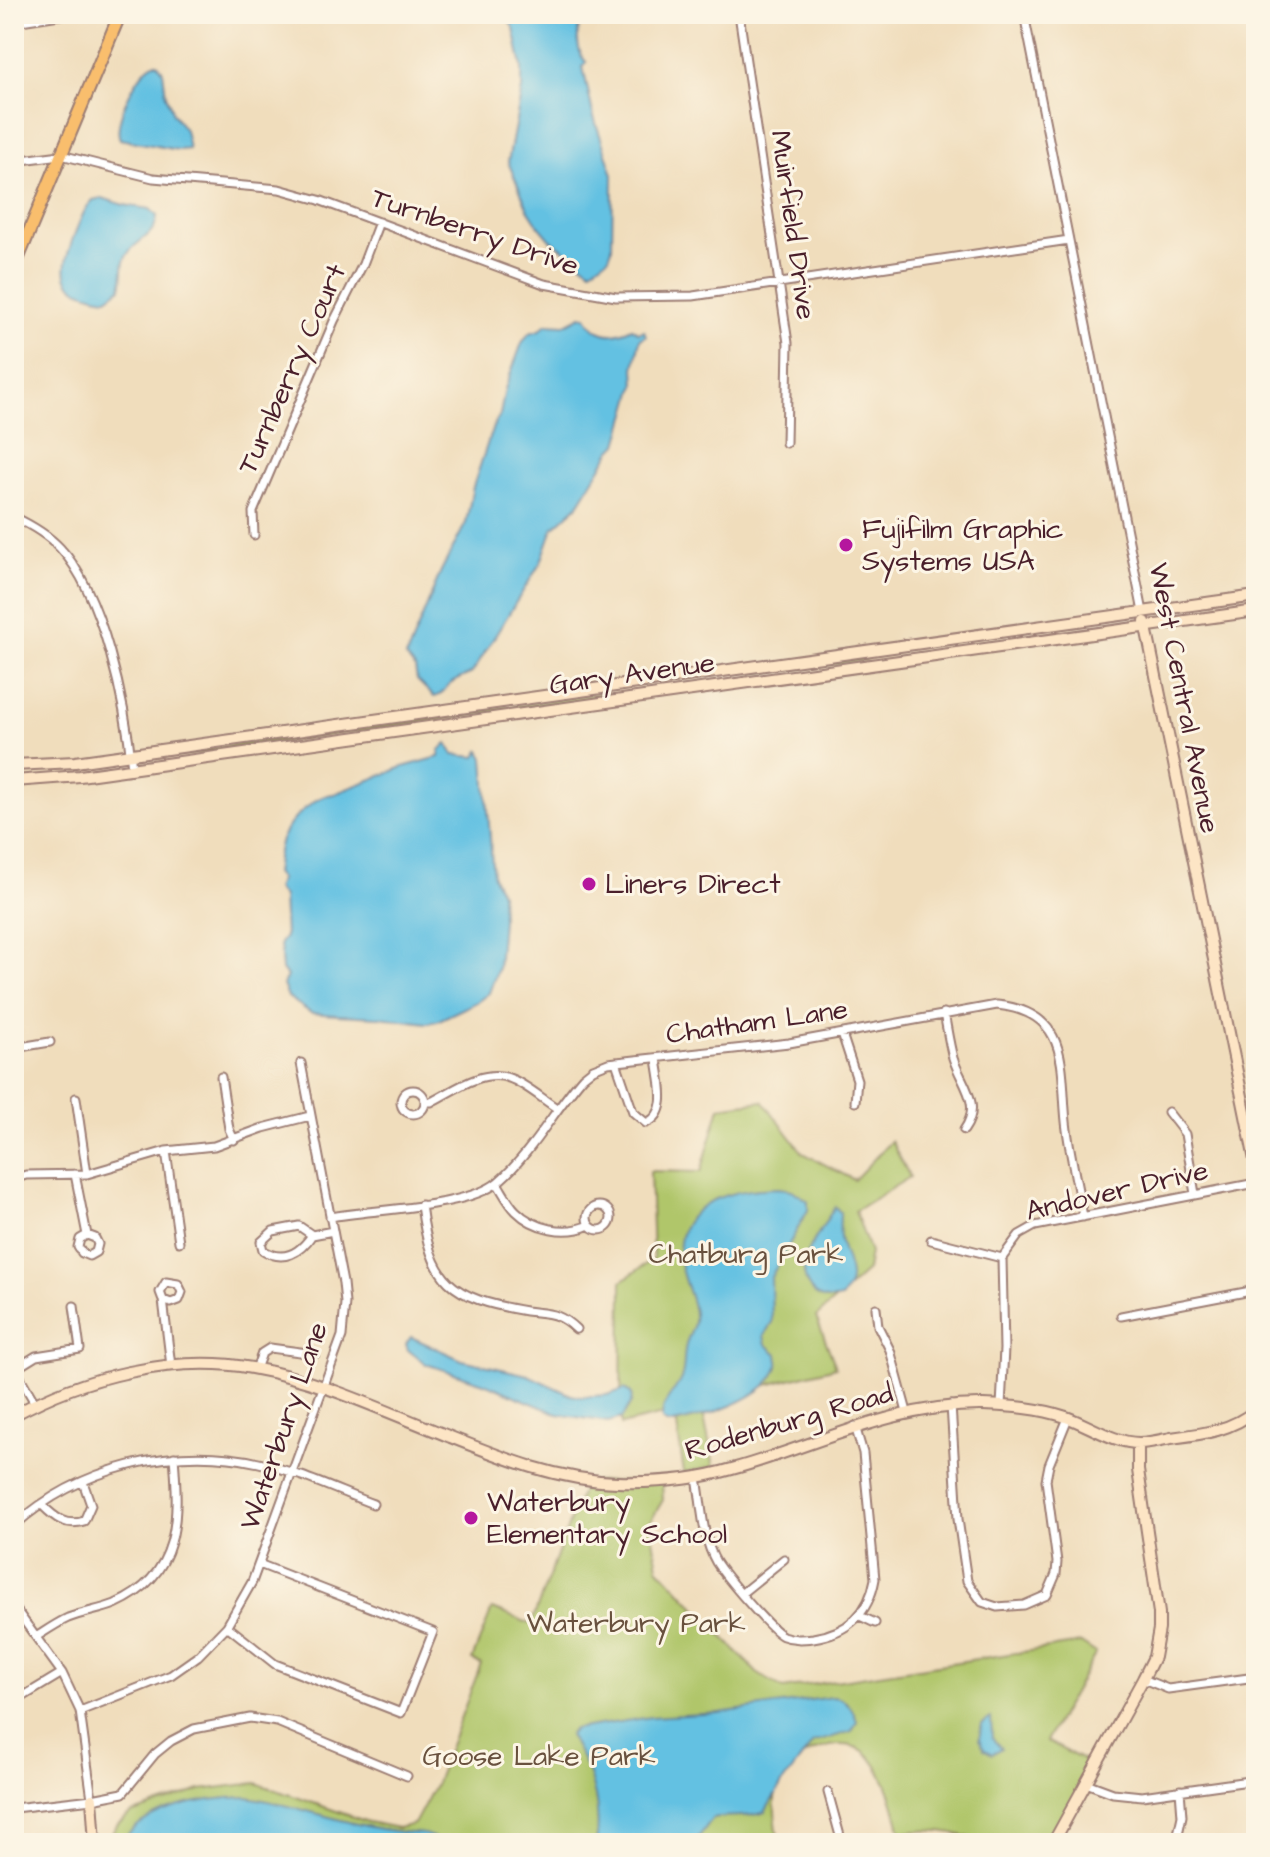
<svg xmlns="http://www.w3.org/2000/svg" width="1270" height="1857" viewBox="0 0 1270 1857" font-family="'Architects Daughter',sans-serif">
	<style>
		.green { fill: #b0c66b; stroke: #7d724b; stroke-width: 2 }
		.water { fill: #64c1e2; stroke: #577086; stroke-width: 2 }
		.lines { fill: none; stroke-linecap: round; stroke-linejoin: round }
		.street-casing { stroke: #9d7e74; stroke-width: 11 }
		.secondary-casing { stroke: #9d7e74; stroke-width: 14 }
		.primary-casing { stroke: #9d7e74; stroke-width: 15 }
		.street { stroke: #fff; stroke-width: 7 }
		.secondary { stroke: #fde5c5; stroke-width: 10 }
		.primary { stroke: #f9be6d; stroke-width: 11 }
		.poi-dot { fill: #b5179e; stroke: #fcf5e5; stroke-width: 3 }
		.labels { text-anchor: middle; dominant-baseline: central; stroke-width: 6; stroke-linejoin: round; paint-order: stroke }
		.street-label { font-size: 28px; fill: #4a1f2b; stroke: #fcf5e5 }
		.poi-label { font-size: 28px; fill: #4a1f2b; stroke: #fcf5e5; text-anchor: start }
		.park-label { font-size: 28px; fill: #69513e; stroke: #fcf5e5 }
	</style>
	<rect width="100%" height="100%" fill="#fcf5e5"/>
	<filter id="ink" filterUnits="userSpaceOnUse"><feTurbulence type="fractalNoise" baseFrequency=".0125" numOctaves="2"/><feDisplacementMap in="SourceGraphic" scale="16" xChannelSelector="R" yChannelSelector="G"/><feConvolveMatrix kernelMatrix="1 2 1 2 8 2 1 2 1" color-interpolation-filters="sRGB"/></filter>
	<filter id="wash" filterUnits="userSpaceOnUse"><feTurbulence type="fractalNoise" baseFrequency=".006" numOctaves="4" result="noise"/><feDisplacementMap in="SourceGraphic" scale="32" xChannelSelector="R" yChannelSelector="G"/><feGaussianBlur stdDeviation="1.8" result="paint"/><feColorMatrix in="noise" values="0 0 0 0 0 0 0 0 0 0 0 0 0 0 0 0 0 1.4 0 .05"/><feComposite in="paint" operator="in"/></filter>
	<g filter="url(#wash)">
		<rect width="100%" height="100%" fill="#f0ddbc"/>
		<path class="green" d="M861,658l7,2 -119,15 57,-10z
			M601,693l17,2 -103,15 -1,-4z
			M508,706v5h-5l-330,46 59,-12z
			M763,1101l40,52 51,27 37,-39 19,36 -55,34 15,41 -3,19 -51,46 20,50 -135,35 13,65 -30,6 -9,-61 -54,13 1,-144 31,-22 -3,-88 51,1 19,-65z
			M662,1481l1,19 -13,22 8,45 99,106 26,16 298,-46 15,10 -50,88 49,25 -42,77h-72c-23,-13 -55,-15 -80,-10 -6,-25 -13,-54 -30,-75 -17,-21 -47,-13 -68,-2 -4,2 -13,5 -16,9 -18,21 -12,54 -8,78h-674l13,-19 13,-10 69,-24 56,-7 112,39 30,6 16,-4 21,-39 46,-121 -9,-4 20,-51 39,15 54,-142z"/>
		<path class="water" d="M503,14h77l1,2c-4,14 -6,35 5,46l-3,5 10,47 20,61 -1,73 -3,9 -18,13 -41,-31 -11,-13 -11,-17 -20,-47 14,-73v-22l-8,-39z
			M154,63h4l5,8 3,24 7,19 12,16 4,19 -11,1 -58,-11c-8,-15 18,-70 34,-76z
			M102,198l22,7 26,4 7,7c-1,21 -22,24 -31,40 -5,9 -2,22 -5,32l-14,10c-50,-8 -47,-25 -32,-65 6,-13 8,-23 18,-33z
			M581,316l5,1c11,20 27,21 46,11l7,5 5,-3 2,6 -6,3 -6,29 1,17 -17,59 -7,7 -34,55 -24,22 -12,34 -69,111c-8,4 -16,6 -23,12 -6,6 -6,10 -15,12l-17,-17 -2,-12 -9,-11 35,-86 25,-48 7,-36 20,-60 7,-12 5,-26 17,-46 7,-10 11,-3 6,-6 18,1z
			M447,743l7,12 22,2 4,-6 4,7 9,119 8,16 1,27 -4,48 -9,25 -12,9 -40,19 -10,2 -48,-6 -43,-2 -25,-2 -23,-16 -5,-12 4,-9 -5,-6 -2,-27 5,-6 -2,-40 -7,-8 4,-10 -5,-6c2,-10 2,-23 6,-33 8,-19 33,-45 53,-46l69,-27 36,-10 1,-7z
			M779,1188l13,2 16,11v9l-37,67 1,45 -8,14 2,8 11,10c0,4 2,8 1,12 -8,33 -80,53 -110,58l-6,-4c-1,-20 14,-27 20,-44 3,-10 1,-21 4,-31 2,-8 7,-15 8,-23 2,-18 -10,-37 -13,-55 -12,-65 48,-78 98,-79z
			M835,1207l5,5c0,8 -1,18 0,26 4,23 20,40 1,60 -27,7 -42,-16 -35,-42 2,-6 24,-42 29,-49z
			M411,1337l51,23 66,15 43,20 10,2 26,-2 18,-6 7,5 -1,9 -9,15 -14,4 -50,-8 -74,-31 -58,-19 -18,-14 -2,-6z
			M832,1697c14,0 21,12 25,24l-5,10 -39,12 -30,39 -18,30c-16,7 -34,2 -52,6l-19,25h-98c4,-25 0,-51 -9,-74 -5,-12 -13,-23 -18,-34l5,-6 77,-12 68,-4z
			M991,1718l1,20 9,10 -9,6 -8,-5 -5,-10 3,-15z
			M248,1797c53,9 100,29 153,35 14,2 24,-1 36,8v3h-169l-14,-9 -11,-1 -7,10h-115c24,-37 86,-45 127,-46z"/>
	</g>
	<g filter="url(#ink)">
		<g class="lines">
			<defs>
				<path id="street" d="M739,14l49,329 -2,100
					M1024,14l119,598
					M14,22l52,-8
					M14,161l47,-6 92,23 126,11 40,11 225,84 72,13 77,-1 376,-56
					M14,517c17,8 33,17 46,31 43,45 66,159 72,221
					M254,535l-1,-23 81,-191 29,-57 16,-42
					M944,1013c3,15 5,30 9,45 8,26 30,45 11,72
					M842,1034l15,46 -2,22
					M14,1048l36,-6
					M616,1062l17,50 13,11c25,-9 13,-44 11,-65
					M221,1077l8,52 5,11
					M401 1102a12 12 0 1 1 24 0a12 12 0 1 1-24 0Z
					M76,1098l11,76
					M425,1102h6c22,-11 52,-34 78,-24 17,6 33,21 49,31
					M1168,1112l17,22 10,60
					M166,1151l13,91
					M75,1174l12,61 8,3 3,6 -2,8 -7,4 -7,-3 -4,-6 2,-8 7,-4
					M14,1179l12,-4 61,-1 79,-23 48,-5 49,-18 47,-12
					M497,1183c6,9 11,20 19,28 18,18 50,25 73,14
					M421,1205c10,77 28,93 105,106 24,3 32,1 50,18
					M587 1218a12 12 0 1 1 24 0a12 12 0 1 1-24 0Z
					M330,1217c43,-8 137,-9 168,-35 34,-29 56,-72 85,-105l10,-8 15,-6 181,-20 208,-38c78,8 62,69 70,125 4,29 11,58 16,87
					M312,1235c-12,18 -29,28 -49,15l-2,-8 12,-11 26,-5 13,9 21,-4
					M931,1240l71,18
					M163,1300l8,3 8,-3 3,-8 -4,-8 -12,-2 -6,10 3,8 8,66
					M876,1308l2,18 12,24 17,62
					M1121,1316l135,-26
					M14,1367l21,36
					M15,1369l21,-13 44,-7 -6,-43
					M256,1369l6,-16 8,-5 45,6
					M951,1405l7,114 9,62 15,21 15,5 27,-2 23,-10 9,-21 1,-12 -11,-82 3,-15 19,-47
					M1001,1406l3,-57 -2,-91 17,-23 16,-9 221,-43
					M697,1478c5,27 5,60 19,84 9,14 54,68 67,74 10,4 20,3 30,2 35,-5 56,-25 62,-59l-12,-126 -8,-27
					M42,1505c13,13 24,22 42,16l7,-16 -8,-23
					M14,1526c65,-59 160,-82 245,-63 39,9 77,27 114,41
					M742,1593l42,-34
					M14,1607l48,66 18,38 12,88
					M860,1616l15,7
					M227,1626l48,38 126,49 32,-81 -174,-68
					M36,1637c11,-7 21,-14 32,-19 16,-6 32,-8 47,-14 66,-29 64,-87 59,-147
					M1143,1679l25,10 88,-12
					M14,1702l48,-29
					M80,1711l91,-36 27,-19 29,-30 25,-44 90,-246 3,-33 -2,-20 -42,-220
					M1086,1783l27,10 29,3 114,-16
					M828,1792l14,51
					M14,1808l78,-9 31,-6 32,-39 16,-13 23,-12 56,-11 27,4 130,54
					M1176,1843l6,-27 -2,-26"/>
				<path id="secondary" d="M1145,622l111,543
					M14,765l61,-3 1181,-166
					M14,781l66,-5 1176,-165
					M14,1415c68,-38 160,-61 238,-47 68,12 132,43 196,68 55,22 109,44 169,46 39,1 78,-2 115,-13 84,-23 161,-65 251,-64 28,1 56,3 83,12 23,8 48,26 73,26 10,0 22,-3 32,-5 31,-4 60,-7 85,-28
					M92,1799l3,44
					M1053,1843l90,-164 11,-22 5,-28v-16l-21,-143v-27"/>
				<path id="primary" d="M14,268l106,-254"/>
			</defs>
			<use href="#street" class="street-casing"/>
			<use href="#secondary" class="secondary-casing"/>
			<use href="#primary" class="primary-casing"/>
			<use href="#street" class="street"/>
			<use href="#secondary" class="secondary"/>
			<use href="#primary" class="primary"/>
		</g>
	</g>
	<g class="poi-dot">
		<circle cx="846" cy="545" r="8"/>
		<circle cx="589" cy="884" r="8"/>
		<circle cx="471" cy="1518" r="8"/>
	</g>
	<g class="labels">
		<g class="street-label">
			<text transform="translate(793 225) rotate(82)">Muirfield Drive</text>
			<text transform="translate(475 232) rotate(19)">Turnberry Drive</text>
			<text transform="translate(292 369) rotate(-66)">Turnberry Court</text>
			<text transform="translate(632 674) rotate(-8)">Gary Avenue</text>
			<text transform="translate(1184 698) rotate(79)">West Central Avenue</text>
			<text transform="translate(757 1022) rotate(-8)">Chatham Lane</text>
			<text transform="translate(1117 1191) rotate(-13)">Andover Drive</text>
			<text transform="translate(789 1422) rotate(-16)">Rodenburg Road</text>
			<text transform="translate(284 1426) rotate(-71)">Waterbury Lane</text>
		</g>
		<g class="poi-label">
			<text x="862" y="529">Fujifilm Graphic<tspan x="862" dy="32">Systems USA</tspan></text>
			<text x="605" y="884">Liners Direct</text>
			<text x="487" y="1502">Waterbury<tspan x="487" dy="32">Elementary School</tspan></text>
		</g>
		<g class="park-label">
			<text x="746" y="1254">Chatburg Park</text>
			<text x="636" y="1623">Waterbury Park</text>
			<text x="539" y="1756">Goose Lake Park</text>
		</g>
	</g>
	<rect width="1270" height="1857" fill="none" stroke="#fcf5e5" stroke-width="48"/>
</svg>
